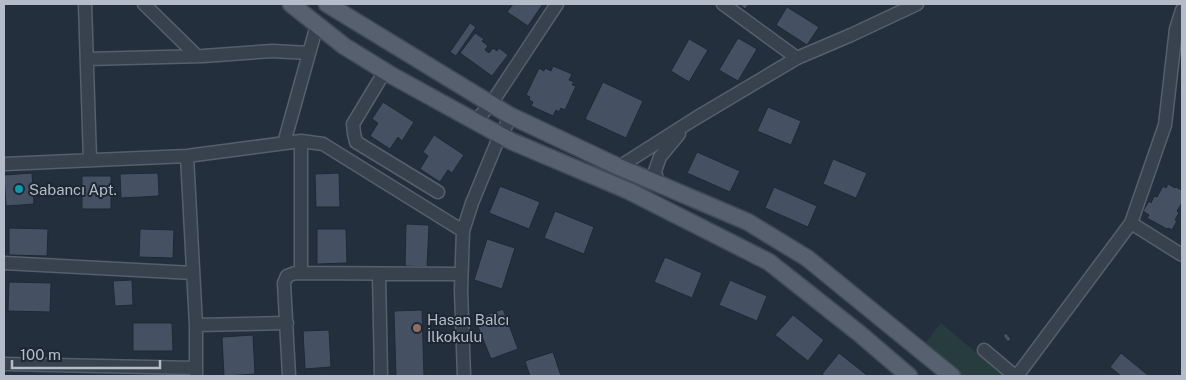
<svg xmlns="http://www.w3.org/2000/svg" width="1186" height="380" viewBox="0 0 1186 380" font-family="'Public Sans',sans-serif">
	<style>
		.green { fill: #263c3f }
		.building { fill: #455162; stroke: #1f2835 }
		.lines { fill: none; stroke-linecap: round; stroke-linejoin: round }
		.minor-casing { stroke: #565f6c; stroke-width: 15 }
		.major-casing { stroke: #414a57; stroke-width: 19 }
		.minor { stroke: #38414e; stroke-width: 12 }
		.major { stroke: #56606e; stroke-width: 16 }
		.culture-dot { fill: #0f9aa8; stroke: #1d2633; stroke-width: 2 }
		.education-dot { fill: #8d6e63; stroke: #1d2633; stroke-width: 2 }
		.labels { text-anchor: middle; dominant-baseline: central; stroke-width: 4; stroke-linejoin: round; paint-order: stroke }
		.poi-label { font-size: 15px; fill: #b4bcc9; stroke: #1d2633; text-anchor: start }
	</style>
	<rect width="100%" height="100%" fill="#242f3e"/>
	<path class="green" d="M941,323l63,53h-42l-38,-31z"/>
	<path class="building" d="M513,4l2,1 1,-1h27l-15,22 -21,-14z
		M739,4h10l-4,5z
		M787,7l32,20 -12,18 -31,-20z
		M470,23l6,4 -20,29 -6,-4z
		M475,33l9,6 -2,2 6,5 -3,4 4,3 4,-5 4,3 2,-3 9,7 -16,21 -32,-23z
		M738,38l19,11 -19,32 -19,-11z
		M689,39l19,11 -19,32 -18,-11z
		M553,66l19,8 -3,6 5,2 -2,3 4,1 -11,24 -4,-2 -2,4 -3,-2 -3,6 -22,-10 2,-4 -4,-2 1,-3 -4,-2 13,-27 5,3 1,-3 6,3z
		M603,82l40,19 -17,37 -41,-19z
		M383,102l31,20 -12,19 -4,-4 -8,12 -20,-13 8,-13 -6,-4z
		M768,107l33,14 -10,24 -34,-14z
		M434,135l30,20 -12,18 -4,-3 -8,12 -20,-13 8,-13 -5,-4z
		M697,152l43,19 -10,21 -43,-19z
		M833,159l34,14 -11,25 -33,-14z
		M32,173l2,31 -28,2 -2,-31z
		M158,173l1,23 -38,2 -1,-24z
		M339,173l1,34h-24l-1,-33z
		M82,176h29v33h-29z
		M1168,184l7,4 1,-1 6,3v13l-5,8 2,2 -4,7 2,1 -5,9 -4,-2 -1,1 -20,-11 2,-3 -6,-4 6,-10 2,2 3,-7 3,1 6,-11 3,2z
		M500,186l40,16 -11,27 -40,-16z
		M774,187l43,19 -9,21 -43,-19z
		M555,211l39,16 -10,27 -40,-16z
		M406,224l23,1 -2,42 -22,-1z
		M9,228l39,1 -1,27 -38,-1z
		M140,229l34,1 -1,28 -34,-1z
		M317,229h29l1,34 -30,1z
		M487,239l28,9 -13,41 -28,-9z
		M665,257l37,16 -10,25 -38,-16z
		M132,280l1,25 -18,1 -2,-25z
		M730,280l37,16 -10,25 -38,-16z
		M9,282l42,1 -1,29 -42,-1z
		M503,309l15,40 -27,10 -16,-40z
		M422,310l2,66h-28l-2,-65z
		M793,315l31,25 -16,21 -33,-26z
		M133,323h39l1,28h-40z
		M329,330l2,37 -26,2 -2,-38z
		M1006,333l5,6 -3,3 -5,-6z
		M253,335l2,39 -31,2 -2,-39z
		M553,352l8,24h-31l-5,-15z
		M839,353l29,23h-43l-3,-2z
		M1121,353l28,23h-28l-11,-9z"/>
	<g class="lines">
		<defs>
			<path id="minor" d="M85,4l5,156
				M144,4l53,52
				M723,4l74,54
				M87,59l116,-3 69,-5 37,2
				M385,71l-32,53 1,9 2,9 82,50
				M478,123l1,-6 12,-13 66,-100
				M284,143l33,-118
				M187,156l9,169v51
				M4,164l183,-8 114,-15 22,3 140,87
				M619,167l77,-49 101,-60 54,-23 66,-31
				M658,184l-3,-13 5,-14 19,-23
				M1131,223l51,32
				M4,263l189,10
				M301,273v-132
				M379,274l2,102
				M196,325l91,-2
				M984,350l31,26
				M4,364l192,4
				M289,376l-5,-93 3,-7 8,-3 166,1
				M464,376l-3,-86 2,-59 9,-28 28,-68 6,-9 3,-11
				M1017,376l114,-153 34,-98 11,-96 6,-19"/>
			<path id="major" d="M291,4l53,42 47,29 109,60 11,6 118,50 140,71 91,72 49,42
				M327,4l182,111 110,52 129,55 59,36 145,118"/>
		</defs>
		<use href="#minor" class="minor-casing"/>
		<use href="#major" class="major-casing"/>
		<use href="#minor" class="minor"/>
		<use href="#major" class="major"/>
	</g>
	<circle class="culture-dot" cx="19" cy="189" r="5"/>
	<circle class="education-dot" cx="417" cy="328" r="5"/>
	<g class="labels">
		<g class="poi-label">
			<text x="29" y="189">Sabancı Apt.</text>
			<text x="427" y="319">Hasan Balcı<tspan x="427" dy="17">İlkokulu</tspan></text>
		</g>
	</g>
	<rect width="1186" height="380" fill="none" stroke="#b4bcc9" stroke-width="10"/>
	<path d="M12 360v8h148v-8" fill="none" stroke="#b4bcc9" stroke-width="2.5"/>
	<text x="20" y="360" font-size="15" fill="#b4bcc9" stroke="#1d2633" stroke-width="4" paint-order="stroke">100 m</text>
</svg>
